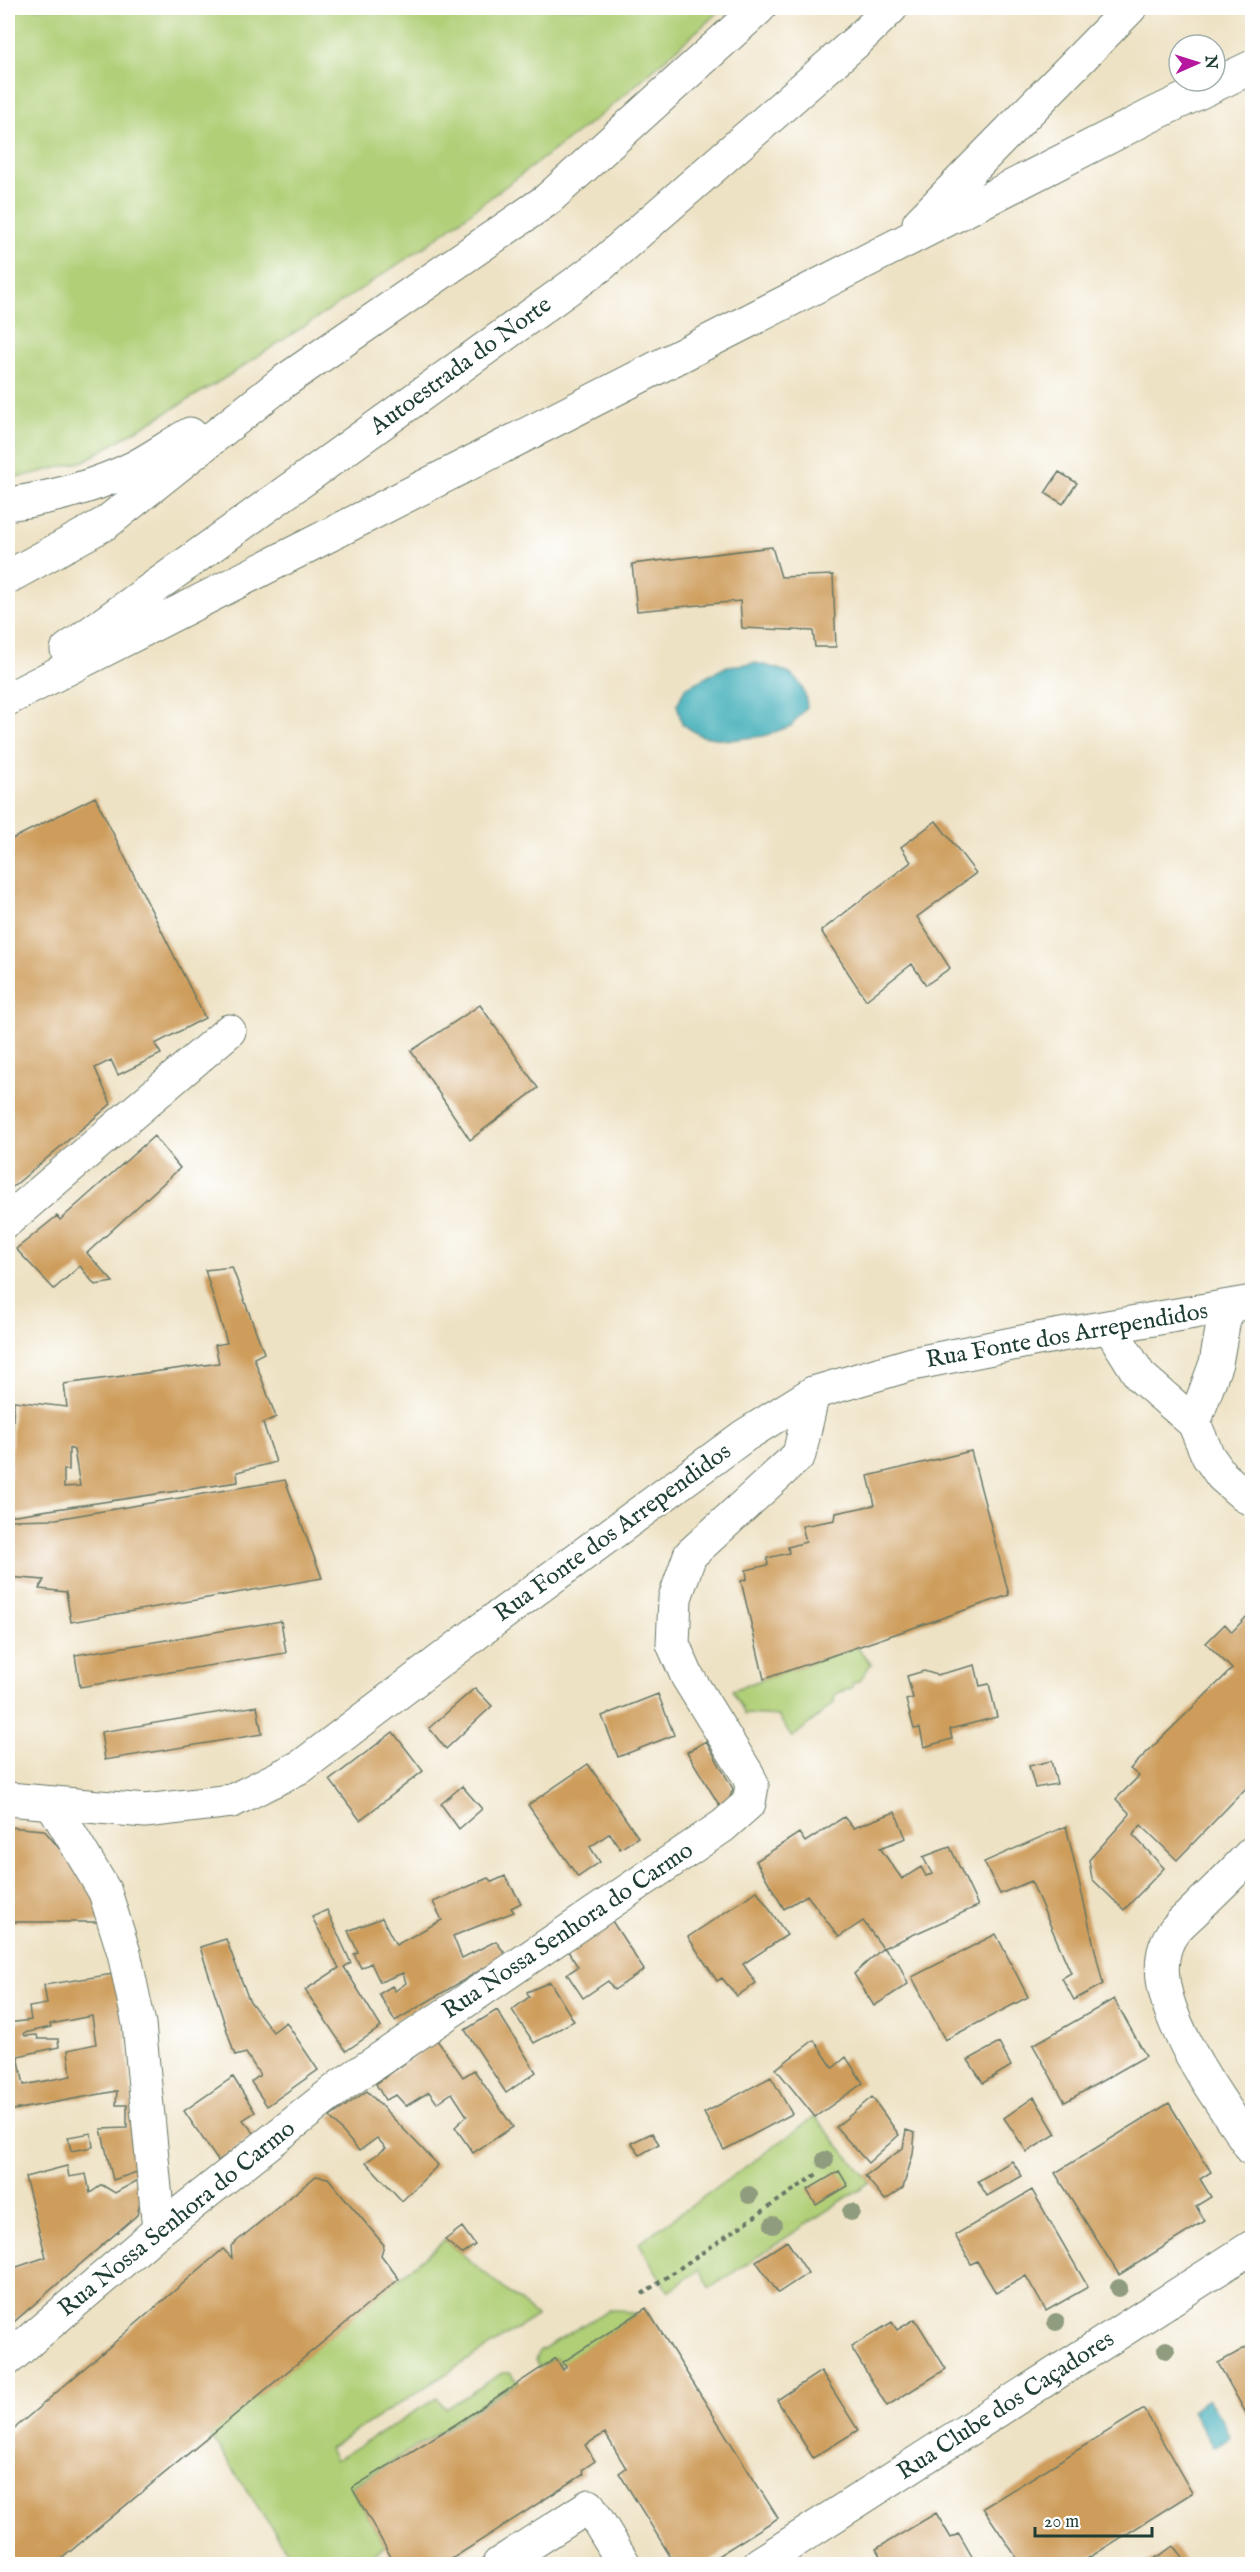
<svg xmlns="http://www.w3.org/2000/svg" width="1260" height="2572" viewBox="0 0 1260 2572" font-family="'IM FELL English',serif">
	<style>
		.green { fill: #b0cf77; stroke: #688656; stroke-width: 1.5 }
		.water { fill: #3aabb6; stroke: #2c7475; stroke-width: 1.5 }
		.building { fill: #ce9d5c; fill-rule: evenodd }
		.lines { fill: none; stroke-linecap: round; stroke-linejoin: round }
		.minor-casing { stroke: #677766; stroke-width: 35 }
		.primary-casing { stroke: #677766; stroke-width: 35 }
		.motorway-casing { stroke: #677766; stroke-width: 35 }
		.path { stroke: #677766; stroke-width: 4; stroke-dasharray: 4.5 4.5; stroke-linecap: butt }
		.minor { stroke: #fff; stroke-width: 33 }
		.primary { stroke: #fff; stroke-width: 33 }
		.motorway { stroke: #fff; stroke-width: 33 }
		.tree { fill: #909c7e }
		.labels { text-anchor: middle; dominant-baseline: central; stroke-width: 5; stroke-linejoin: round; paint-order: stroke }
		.street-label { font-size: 24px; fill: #1f3d34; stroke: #fff }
	</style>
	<rect width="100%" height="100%" fill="#fff"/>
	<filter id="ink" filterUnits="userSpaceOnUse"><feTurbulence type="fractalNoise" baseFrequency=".0167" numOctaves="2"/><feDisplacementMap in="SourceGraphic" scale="12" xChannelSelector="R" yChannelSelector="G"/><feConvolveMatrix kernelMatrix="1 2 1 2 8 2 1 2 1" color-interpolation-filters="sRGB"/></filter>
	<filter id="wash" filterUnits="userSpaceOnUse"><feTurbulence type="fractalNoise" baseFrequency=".008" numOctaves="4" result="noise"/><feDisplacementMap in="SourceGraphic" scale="24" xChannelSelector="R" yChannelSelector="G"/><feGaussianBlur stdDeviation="1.35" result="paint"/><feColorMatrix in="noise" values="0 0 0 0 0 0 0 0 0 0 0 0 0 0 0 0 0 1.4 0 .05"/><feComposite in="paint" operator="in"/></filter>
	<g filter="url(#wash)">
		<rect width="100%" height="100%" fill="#eee2c4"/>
		<path class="green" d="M8,8h715l-117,103 -179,134 -90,60 -117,76 -136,80 -60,15 -16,1z
			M857,1647l14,17 -11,16 -8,4v4l-17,6 -1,9 -42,35 -14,-22 -33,-2 -13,-24z
			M815,2117l55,65 -160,106 -10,-19 -32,23 -29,-49z
			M445,2240l92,76 -208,132 6,13 102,-63 9,11 56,-36h8l9,9 -168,105 34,59 -29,18h-60l-86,-129z
			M608,2310h14l14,4 -76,51 -4,-7 -17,9 -4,-7 4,-9z"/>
		<path class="water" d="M755,663c30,7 49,10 52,44l-16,19 -27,10 -34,4 -29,-4 -19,-12 -5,-19 8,-17 42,-22z
			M1208,2399l12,18 10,21 -17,9 -22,-37z"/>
		<g id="blocks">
			<path class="building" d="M1059,472l18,11 -14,21 -18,-11z
				M772,547l9,30 52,-2 3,72h-21l-2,-16 -71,-3 -2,-27 -103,10 -5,-47z
				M95,797l110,221 -50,26 6,10 -43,21 -7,-15 -16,8 16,36 -103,87v-350z
				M936,821l40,52 -59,44 33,51 -24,17 -14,-21 -46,36 -45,-69 90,-69 -10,-15z
				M480,1005l58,83 -68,52 -59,-89z
				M154,1136l26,32 -93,85 26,29 -18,3 -15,-19 -26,23 -38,-40 41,-33 3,4z
				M232,1267l32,86 -10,5 22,59 -13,6 13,39 -39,10 1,10 -230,34 6,-115 53,6 -3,-23 155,-21 -4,-18 12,-2 -22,-73zM69,1448l5,2 6,36 -16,1v-17h5z
				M971,1451l38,144 -245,84 -23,-98 6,-2 -1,-9 22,-5 -1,-7 22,-5 -1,-6 18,-5 -4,-16 33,-6 1,-7 39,-8 -7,-29z
				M285,1480l37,98 -251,44 -5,-30 -27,-3 5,-9 -36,-3v-57l48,-1z
				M1252,1611v171l-75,78 -36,-35 -8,10 31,33 -40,42 -32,-31 -3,-19 41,-46 -14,-15 23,-23 -9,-7 102,-100 -26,-26 19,-19 7,8z
				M281,1621l5,32 -206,34 -5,-32z
				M975,1665l5,21 9,-2 8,33 -47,12 2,10 -28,8 -4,-19 -6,1 -8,-29 7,-2 -6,-22 17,-5 13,4z
				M475,1688l17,18 -46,43 -17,-21z
				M658,1694l16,41 -56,22 -16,-41z
				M257,1706l5,28 -157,26 -4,-28z
				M393,1732l30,39 -63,49 -30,-40z
				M706,1741l27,48 -9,24 -37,-61z
				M1051,1761l6,23 -22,4 -6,-22z
				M588,1764l50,73 -18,12 -10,-16 -20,14 10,15 -22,15 -50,-72z
				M462,1786l20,23 -23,20 -18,-25z
				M895,1812l11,26 -26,10 22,31 19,-12 5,9 6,-2 -9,-17 27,-10 28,59 -95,42 -20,-27 -24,16 -32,-42 -23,14 -28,-48 43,-28 6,9 39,-25 9,11z
				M1066,1826l37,158 -29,16 -12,-22 9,-5 -40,-92 -31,13 -16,-32z
				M8,1827l36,3 47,57 13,35h-96z
				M505,1876l16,27 -10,5 3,4 -61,24 9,22 34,-17 10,14 -111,66 -16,-27 13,-8 3,5 11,-8 -3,-10 -23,9 -9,-19 -10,5 -7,-14 4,-2 -10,-21 34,-13 14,27 46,-25 -9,-18 55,-24 4,4z
				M757,1891l30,44 -44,29 13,19 -19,13 -15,-18 -5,3 -29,-44z
				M327,1910l24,53 -7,4 37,60 -35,24 -41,-61 34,-22 -27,-51z
				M610,1918l34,52 -30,20 -6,-9 -25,17 -16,-24 11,-7 -12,-19z
				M996,1934l32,63 -83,43 -33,-63z
				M226,1939l23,61 24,32 13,-10 32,48 -51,36 -16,-24 9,-7 -14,-22 -11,3 -35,-109z
				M883,1948l16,16 9,20 -34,22 -20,-32z
				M119,1973l21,198 -27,9 -12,-51 26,-1v-23h-11l1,-14 -109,20v-88l23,-3 -2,-13 18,-3 -3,-19zM92,2016l4,28 -28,6 3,26 -47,9 -6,-29 41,-9 -1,-8h-20l-1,-4 -12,1 -1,-3 27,-6 -1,-3z
				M550,1982l24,39 -40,22 -22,-33 17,-13 -2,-5z
				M1114,1999l32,57 -81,46 -32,-57z
				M497,2010l39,62 -30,21 -41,-63z
				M437,2040l26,37 11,-7 39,57 -40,26 -18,-26 12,-11 -15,-23 -15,10 -8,-11 -23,14 -10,-11 -11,5 -9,-16z
				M814,2040l19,28 13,-11 17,26 -48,34 -39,-48z
				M999,2043l12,23 -28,17 -15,-23z
				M233,2077l22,35 -12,8 12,14 -37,27 -34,-50z
				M771,2077l21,37 -68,36 -20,-37z
				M367,2091l71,74 -36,36 -36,-39 20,-14 -9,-10 -18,13 -29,-34z
				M872,2097l27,38 -31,28 -32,-36z
				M1034,2097l22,37 -29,18 -23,-34z
				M1169,2103l42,69 -11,7 11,18 -15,9 9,15 -86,54 -64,-102z
				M906,2130l9,3 -2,21 -10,34 -18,12 -20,-24 38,-28z
				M91,2133l2,14 -22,4 -3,-14z
				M652,2133l7,11 -19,11 -9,-12z
				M1012,2161l10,15 -35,20 -9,-15z
				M67,2166l2,11 17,-3 4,19 12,-8 13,8 25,-14 1,20 -4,16 -129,112v-57l38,-13 -21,-80z
				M839,2171l9,15 -32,19 -9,-15z
				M316,2176l12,2 56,67 -3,10 18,24 -344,285h-47v-130l215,-185 9,9 -1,-12z
				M1032,2190l56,97 -42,24 -20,-35 -30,17 -19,-32 -6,3 -16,-29z
				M462,2227l13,18 -13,9 -17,-14z
				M787,2241l21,32 -30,20 -22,-32z
				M646,2308l132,210 -73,46h-30l-56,-91 7,-5 -21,-35 -20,12 10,16 -13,9 2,4 -140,90h-49l-43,-76 104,-64 100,-66 7,12 3,-3 -3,-5z
				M915,2319l31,50 -59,37 -36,-59 41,-25 5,8z
				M1252,2344v80l-34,-61z
				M821,2371l37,59 -45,28 -36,-58z
				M1144,2409l48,84 -113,71h-58l-38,-56z
				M936,2513l15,25 8,-4 15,26 -5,4h-84l-9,-15z
				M1173,2546l15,18h-42l13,-8z"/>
		</g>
	</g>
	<g filter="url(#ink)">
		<use href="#blocks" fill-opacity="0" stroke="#677766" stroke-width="1.5"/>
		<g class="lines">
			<defs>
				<path id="minor" d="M8,1220l221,-189
					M1110,1328l30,48 54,47 14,33 14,20 23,20 7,3
					M1194,1423l22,-60 10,-55
					M52,1803l53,89 19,61 15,71 20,206
					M1252,1853c-17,18 -34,35 -52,52 -8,9 -19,17 -26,26 -44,56 48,170 78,218
					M8,2359l151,-129 183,-145 381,-259 26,-23 3,-18 -4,-10 -61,-99 -14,-32 2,-46 15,-43 109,-100 14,-62
					M499,2564l90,-58 35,58
					M759,2564l493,-317"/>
				<path id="primary" d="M8,1799l137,12 87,-10 70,-35 176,-134 266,-196 69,-43 99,-29 120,-24 220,-38"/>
				<path id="motorway" d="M919,223l211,-215
					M8,504c44,-6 86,-17 127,-37 19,-10 37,-23 55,-33
					M8,577l98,-54 177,-141 264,-182 212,-192
					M67,650l534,-385 256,-224 34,-33
					M8,699l1144,-584 100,-48"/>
			</defs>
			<use href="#minor" class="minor-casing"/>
			<use href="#primary" class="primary-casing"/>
			<use href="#motorway" class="motorway-casing"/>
			<path class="path" d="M642,2294l175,-120"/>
			<use href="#minor" class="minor"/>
			<use href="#primary" class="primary"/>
			<use href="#motorway" class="motorway"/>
		</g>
		<g class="tree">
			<circle cx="825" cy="2160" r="9"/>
			<circle cx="749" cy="2195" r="9"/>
			<circle cx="851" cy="2212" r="9"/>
			<circle cx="773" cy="2225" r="9"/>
			<circle cx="1119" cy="2288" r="9"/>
			<circle cx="1056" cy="2322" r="9"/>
			<circle cx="1166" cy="2350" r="9"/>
		</g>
	</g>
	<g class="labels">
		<g class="street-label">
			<text transform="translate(461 366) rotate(-36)">Autoestrada do Norte</text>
			<text transform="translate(1067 1336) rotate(-10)">Rua Fonte dos Arrependidos</text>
			<text transform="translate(613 1533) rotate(-36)">Rua Fonte dos Arrependidos</text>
			<text transform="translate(568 1931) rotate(-34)">Rua Nossa Senhora do Carmo</text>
			<text transform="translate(177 2219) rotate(-39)">Rua Nossa Senhora do Carmo</text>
			<text transform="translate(1006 2406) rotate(-33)">Rua Clube dos Caçadores</text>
		</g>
	</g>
	<rect width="1260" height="2572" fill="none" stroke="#fff" stroke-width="30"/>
	<g transform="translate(1197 63) rotate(87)"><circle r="28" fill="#ffffff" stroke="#a5b1ae" stroke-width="1.5"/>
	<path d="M0-4.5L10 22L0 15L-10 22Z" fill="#b5179e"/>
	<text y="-9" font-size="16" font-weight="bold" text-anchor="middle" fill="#1f3d34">N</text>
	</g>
	<path d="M1035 2527v9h117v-9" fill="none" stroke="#1f3d34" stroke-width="3"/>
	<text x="1044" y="2527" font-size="18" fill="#1f3d34" stroke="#ffffff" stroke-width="4.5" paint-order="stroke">20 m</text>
</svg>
